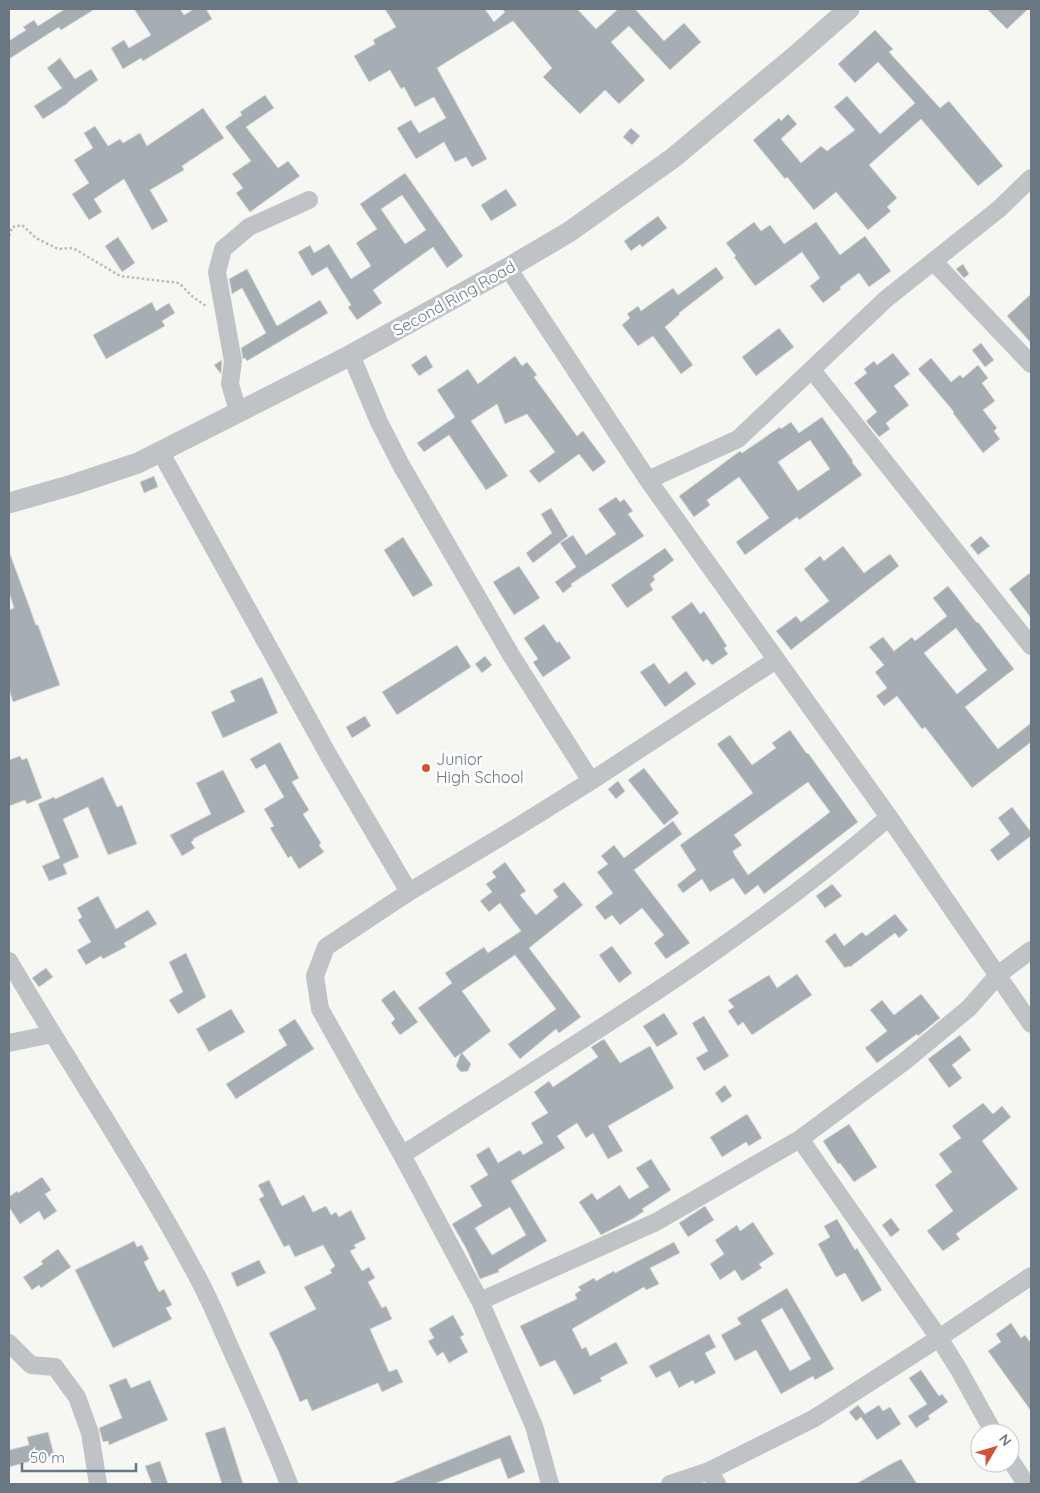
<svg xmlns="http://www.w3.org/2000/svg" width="1040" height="1493" viewBox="0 0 1040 1493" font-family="Quicksand,sans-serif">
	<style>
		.building { fill: #a7aeb3; stroke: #d7d7d5; fill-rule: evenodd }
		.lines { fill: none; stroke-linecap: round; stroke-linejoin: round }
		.path { stroke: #b9bcbe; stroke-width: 2.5; stroke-dasharray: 2.5 2.5; stroke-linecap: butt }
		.minor { stroke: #bfc3c6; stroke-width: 18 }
		.tertiary { stroke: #bfc3c6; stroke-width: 21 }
		.poi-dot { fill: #d15238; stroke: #fff; stroke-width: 2 }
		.labels { text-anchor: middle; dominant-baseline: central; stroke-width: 5; stroke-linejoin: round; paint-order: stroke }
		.street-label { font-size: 16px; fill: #687781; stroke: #fff }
		.poi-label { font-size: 16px; fill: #687781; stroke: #fff; text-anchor: start }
	</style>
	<rect width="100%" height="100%" fill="#f6f6f3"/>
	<path class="building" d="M65,9h30l-34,21 -2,-3 -50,32v-18l17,-11 -3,-3 11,-7 4,6z
		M134,9h46l4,6 10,-6h12l6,10 -69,42 -2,-3 -18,11 -12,-21 13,-8 5,8 22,-13z
		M385,9h100l9,13 11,-10 -3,-3h75l19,20 22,-20h17l29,32 20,-18 17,19 -31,28 -41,-44 -18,16 34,38 -26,24 -14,-14 -25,24 -37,-37 9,-9 -39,-47 -76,47 50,91 -15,8 -6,-10 -11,5 -11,-20 -28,17 -19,-31 14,-8 8,13 27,-15 -12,-21 -19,10 -11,-20 -3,2 -11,-19 -21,12 -15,-26 21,-12 -2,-4 23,-13z
		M987,9h41l-21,20z
		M875,30l18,19 -4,3 51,56 9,-7 54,65 -25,20 -57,-67 -52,46 28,33 -10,9 4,4 -23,19 -32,-38 -22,18 -27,-33 -2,2 -32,-39 26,-22 2,3 7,-7 9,10 -16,15 20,24 20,-17 6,5 28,-21 -21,-23 13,-11 33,38 35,-31 -37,-41 -23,21 -17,-19z
		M60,58l15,21 16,-10 7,11 -30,22v1l-25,16 -9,-13 28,-18 -15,-20z
		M265,95l9,13 -28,19 32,41 10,-7 12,15 -50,36 -14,-19 7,-5 -11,-14 19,-13 -26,-34 17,-12 -2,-3z
		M203,108l21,30 -42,28 2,4 -34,20 18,31 -16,9 -28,-51 -30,20 8,13 -13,8 -17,-26 17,-11 -15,-23 19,-12 -9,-15 11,-7 13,20 12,-7 3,4 17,-10 7,13z
		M631,128l9,8 -8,9 -9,-8z
		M405,173l58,83 -16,12 -14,-21 -60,43 9,13 -25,17 -9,-13 3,-2 -24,-38 -15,9 -14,-24 12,-7 4,8 15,-9 22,35 20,-13 -15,-23 21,-14 -17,-25zM402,195l24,35 -21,14 -24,-35z
		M506,189l11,16 -26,16 -10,-16z
		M658,216l9,12 -25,19 -2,-3 -9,7 -7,-10z
		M754,222l7,9 9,-6 14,19 32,-22 24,33 25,-19 26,35 -22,16 -10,-14 -19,14 1,2 -18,14 -13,-17 10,-8 -18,-26 -47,34 -21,-29 2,-1 -10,-13z
		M118,237l17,26 -13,9 -17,-26z
		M963,264l6,10 -5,4 -8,-9z
		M716,267l8,11 -45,35 1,1 -15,13 28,38 -12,9 -28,-38 -15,10 -16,-21 8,-7 -3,-4 11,-8 3,5 32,-23 5,7z
		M247,269l30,57 43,-26 8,13 -81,48 -2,-3 -2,1 -2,-11 25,-15 -24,-45 -10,6 -3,-15z
		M1031,294v49l-24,-27z
		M152,302l4,9 13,-8 6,10 -13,8 3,5 -59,33 -13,-24z
		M779,328l15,19 -38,29 -14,-19z
		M981,343l13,17 -9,7 -13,-17z
		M893,353l17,21 -16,12 15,19 -23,18 4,6 -11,8 -13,-16 11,-9 -23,-29 13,-10 -3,-4 10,-8 3,4z
		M426,355l7,12 -14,9 -8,-11z
		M515,356l7,10 5,-4 10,13 -3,2 43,59 6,-5 23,31 -13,10 -14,-18 -40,29 -10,-12 26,-19 -28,-38 -22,10 -8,-20 -26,17 37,55 -22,14 -37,-55 -25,17 -7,-9 38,-26 -18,-27 31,-21 10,15z
		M931,358l20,24 9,-7 3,3 15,-13 10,13 -6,5 13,18 -12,9 14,18 -3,3 6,8 -17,14 -30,-40 1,-1 -36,-43z
		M222,360v1l-1,13 -7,-9z
		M822,417l31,44 -1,1 10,13 -63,45 -2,-3 -52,38 -9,-13 33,-24 -30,-41 -32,23 3,5 -16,12 -15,-21 61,-45 2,2 38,-26 1,2 10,-7 8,11zM810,440l20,29 -32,22 -20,-29z
		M154,476l4,11 -14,6 -4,-11z
		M616,497l4,5 4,-3 9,12 -5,3 16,22 -73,48 1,2 -9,7 -8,-11 21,-15 -16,-24 13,-8 13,20 30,-21 -18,-25z
		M551,508l17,28 -35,27 -7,-10 26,-20 -11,-19z
		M981,536l9,10 -12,9 -8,-10z
		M403,537l30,48 -20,12 -29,-47z
		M843,546l21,27 26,-19 9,12 -108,84 -15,-19 20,-15 5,6 28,-21 -25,-32 16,-13 4,5z
		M665,548l9,12 -21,16 2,4 -5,4 3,6 -26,18 -16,-23z
		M10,554l26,71h2l22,60 -47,17 -4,-13v-79l5,-2 -5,-16v-37z
		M519,566l21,32 -26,17 -21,-33z
		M1031,572v46l-22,-29z
		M948,586l29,37 1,-1 36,47 -49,38 33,42 33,-26v19l-59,46 -47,-61 -3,2 -25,-33 -13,10 -8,-10 11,-8 -12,-16 9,-7 -15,-18 14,-10 11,14 18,-14 3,4 32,-25 -14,-18zM956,628l31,42 -30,24 -33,-41z
		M692,602l8,12 4,-3 23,35 -3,2 4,6 -16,11 -5,-6 -4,3 -32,-45z
		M544,624l13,19 2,-2 12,17 -28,19 -10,-15 5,-3 -14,-21z
		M457,645l14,22 -74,48 -15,-23z
		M485,656l7,9 -10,8 -7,-9z
		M654,663l15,21 17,-13 10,13 -31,23 -25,-35z
		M262,677l16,36 -55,25 -12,-26 24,-11 -5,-10z
		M365,716l6,10 -19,12 -6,-11z
		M790,730l17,24 1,-1 50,69 -94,72 -6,-9 -13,10 -12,-17 -23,14 -8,-13 -19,14 -6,-8 19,-15 -16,-25 73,-52 -36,-49 13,-9 22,30 24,-17 -4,-5zM808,782l22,30 -82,63 -14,-21 -1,-3 9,-6 -8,-10z
		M280,742l19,36 -7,4 17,28 -6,4 18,29 -2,2 5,7 -25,17 -8,-13 -3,2 -18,-30 4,-2 -10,-17 20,-12 -19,-33 -9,5 -6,-10z
		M20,756l2,4 5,-2 15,40 -15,6 -2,-4 -16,6v-46z
		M644,768l35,45 -15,12 -36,-45z
		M223,770l22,42 -52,27 1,1 -3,2 4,6 -13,8 -12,-21 41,-21 -15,-31z
		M103,777l14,30 5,-2 15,39 -29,11 -20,-48 -25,12 16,38 -16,7 4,10 -18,7 -7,-15 18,-8 -22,-54 16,-7 1,2z
		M618,781l7,10 -9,8 -8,-10z
		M1012,807l19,25v4l-33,25 -8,-11 20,-16 -12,-16z
		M673,821l9,13 -48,36 56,73 -24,16 -12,-16 10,-8 -22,-27 -22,17 -8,-10 -7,5 -10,-13 18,-14 -16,-21 11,-8 -7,-8 13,-11 10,13z
		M505,862l21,29 -6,4 16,20 22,-18 -5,-7 11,-8 19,23 -54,43 52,69 -22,16 -3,-4 -36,30 -12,-15 48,-35 -41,-54 -53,36 29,40 -29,22 9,11 -3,7 -7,1 -5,-6 5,-13 -6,5 -37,-50 34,-25 -7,-10 39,-26 4,6 33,-22 -21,-28 -11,9 -9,-11 12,-9 -6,-8 10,-7 -4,-5z
		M832,884l10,12 -17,12 -9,-12z
		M98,896l18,33 32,-19 9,14 -33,19 2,4 -23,12 -2,-3 -15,9 -9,-15 14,-8 -13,-22 4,-3 -5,-9z
		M895,914l13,16 -9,8 -4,-5 -45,34 -1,-1 -4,2 -20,-27 10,-8 9,13 18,-14 4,4z
		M612,946l20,27 -13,10 -20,-28z
		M186,953l20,44 -28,17 -9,-14 14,-8 -14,-30z
		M46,968l7,9 -14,10 -7,-9z
		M797,974l15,21 -60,40 -9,-13 -5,4 -10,-15 6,-4 -6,-7 41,-25 8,13z
		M394,990l24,32 -18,13 -9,-12 4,-4 -14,-19z
		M921,994l19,24 -22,18 -1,-2 -40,29 -12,-15 22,-17 -17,-21 12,-10 12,15z
		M231,1009l14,23 -36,20 -13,-23z
		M664,1013l14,21 -21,13 -14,-21z
		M704,1016l25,40 -25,15 -8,-13 12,-7 -16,-28z
		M295,1019l19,30 -78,50 -10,-15 61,-39 -9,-15z
		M960,1035l11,15 -19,15 10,13 -13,10 -21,-29z
		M604,1039l16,24 30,-17 24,42 -66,38 15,25 -15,8 -15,-26 -7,5 -9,-15 -20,13 8,12 -54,33 36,60 -49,29 1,2 -19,7 -14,-31 -14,-24 30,-18 -12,-20 18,-11 -12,-20 13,-8 9,16 22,-13 3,5 20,-12 -12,-20 17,-10 -14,-21 15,-11 4,6 45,-30 -7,-10zM510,1207l16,28 -34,20 -17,-27z
		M725,1085l7,11 -10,7 -7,-10z
		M983,1103l10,11 9,-8 9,11 -29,24 36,48 -62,45 4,5 -17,12 -16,-20 26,-20 -18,-26 17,-13 -13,-18 22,-16 -9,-12z
		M747,1114l15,24 -13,8 -3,-4 -24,15 -12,-20z
		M849,1124l28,43 -23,15 -14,-19 -2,1 -15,-23z
		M651,1159l20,31 -29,19 2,2 -10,7 -33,17 -22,-33 13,-9 5,7 23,-15 9,14 20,-12 -13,-19z
		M42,1177l9,13 -6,4 12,17 -13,9 -5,-9 -19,13 -11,-17v-10l8,-6 1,2z
		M269,1180l13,26 22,-11 9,17 13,-6 5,9 5,-3 3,5 12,-7 15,29 -12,6 2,3 -6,3 12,20 7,-4 6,11 -7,4 14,26 4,-2 6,13 -22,10 19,43 8,-3 6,13 -21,10 -4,-9 -66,28 -5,-12 -7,3 -22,-52 -9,-17 47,-24 -12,-22 28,-14 -2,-3 5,-4 -12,-21 -28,12 -6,-12 -5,2 -25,-48 5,-3 -6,-11z
		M705,1206l9,14 -26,17 -9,-14z
		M891,1218l9,12 -9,7 -9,-12z
		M837,1219l18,31 2,-2 25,42 -20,12 -17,-29 -9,4 -18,-33 12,-7 -6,-11z
		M753,1222l21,32 -15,10 3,4 -20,13 -7,-11 -15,10 -10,-16 14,-10 -9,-14 22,-15 3,6z
		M134,1241l3,6 5,-2 7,14 -5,3 15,30 5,-3 8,16 -6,3 6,11 -59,29 -38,-78z
		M674,1242l6,11 -30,15 9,16 -13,6 -2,-3 -72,42 10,20 4,-2 4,9 26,-14 12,21 -28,15 2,3 -28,14 -19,-35 -15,7 -20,-41 57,-27 -2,-5 6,-4 -3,-3 16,-9 2,3 18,-10 1,2z
		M58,1249l13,18 -30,21 -2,-3 -7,5 -9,-13 20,-13 -2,-3z
		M259,1260l7,13 -29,14 -6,-14z
		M787,1288l47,81 -19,11 -2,-4 -32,18 -25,-44 -21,11 -14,-26 20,-11 -4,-6zM782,1308l29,51 -21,12 -29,-51z
		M453,1315l11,20 -4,2 8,15 -19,11 -6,-11 -6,4 -9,-15 6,-3 -5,-9z
		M1011,1323l10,15 4,-3 6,8v68l-43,-60 13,-9 -5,-8z
		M709,1334l7,13 -11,6 11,20 -21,11 -2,-4 -14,8 -9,-17 -14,7 -7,-12z
		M921,1370l18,26 3,-2 6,8 -20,14 2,3 -14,9 -8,-12 19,-12 -18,-26z
		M126,1378l5,10 19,-8 18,40 -59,25 -1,-4 -5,1 -4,-14 23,-10 -13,-33z
		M858,1405l7,9 14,-9 4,6 7,-4 11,17 -24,16 -16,-23 -5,4 -7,-9z
		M225,1427l13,41 5,16h-21l-17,-51z
		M48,1432l6,23 -45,12v-17l20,-5 -2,-8z
		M510,1435l15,37 -17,7 -8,-21 -66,26h-44z
		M901,1459l16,25h-61l35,-20z
		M160,1461l8,23h-16l-7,-18z"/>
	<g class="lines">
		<path class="path" d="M9,236l3,-9 10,-2 14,13 22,11 15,-1 47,28 59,7 14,14 13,9"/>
		<path class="minor" d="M934,262l97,102
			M508,268l140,212 241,337 142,207
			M351,355l28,67 22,43 110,190 80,126
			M812,370l219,276
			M238,411l-8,-27 3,-23 -16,-89 6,-23 26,-22 60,-27
			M160,451l169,305 80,136
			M648,480l90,-41 148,-140 113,-90 32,-31
			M9,961c62,106 130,207 188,315 12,22 22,46 32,69 21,46 42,92 60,139
			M9,1043l43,-9
			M800,1139l139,199 20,32 35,63
			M402,1155c166,-107 337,-208 487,-338
			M480,1301l176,-79 144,-83 105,-78 64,-53 30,-34 32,-24
			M9,1343l22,22 24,2 22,30 13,36 8,51
			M1010,1459l16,25
			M709,1471l8,13
			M550,1484l-16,-58 -54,-125 -78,-146 -82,-146 -5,-33 11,-29 83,-55 105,-63 77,-48 185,-121
			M670,1484l39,-13 104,-52 126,-81 92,-62"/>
		<path class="tertiary" d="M9,503l63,-18 66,-22 213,-108 157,-87 61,-36 104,-74 121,-101 55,-48"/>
	</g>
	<circle class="poi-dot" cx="426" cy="768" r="5"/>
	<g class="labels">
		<g class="street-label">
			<text transform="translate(454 298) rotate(-29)">Second Ring Road</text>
		</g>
		<g class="poi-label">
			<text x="436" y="759">Junior<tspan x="436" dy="18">High School</tspan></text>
		</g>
	</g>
	<rect width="1040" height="1493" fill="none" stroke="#687781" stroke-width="20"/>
	<g transform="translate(995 1448) rotate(52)"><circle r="24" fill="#ffffff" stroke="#c3c9cd"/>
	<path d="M0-4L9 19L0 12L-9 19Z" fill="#d15238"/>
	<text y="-8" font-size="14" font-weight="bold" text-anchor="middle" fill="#687781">N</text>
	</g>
	<path d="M22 1463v8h114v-8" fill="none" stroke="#687781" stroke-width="2.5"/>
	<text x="30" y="1463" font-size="15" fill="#687781" stroke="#ffffff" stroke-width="4" paint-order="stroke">50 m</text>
</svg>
